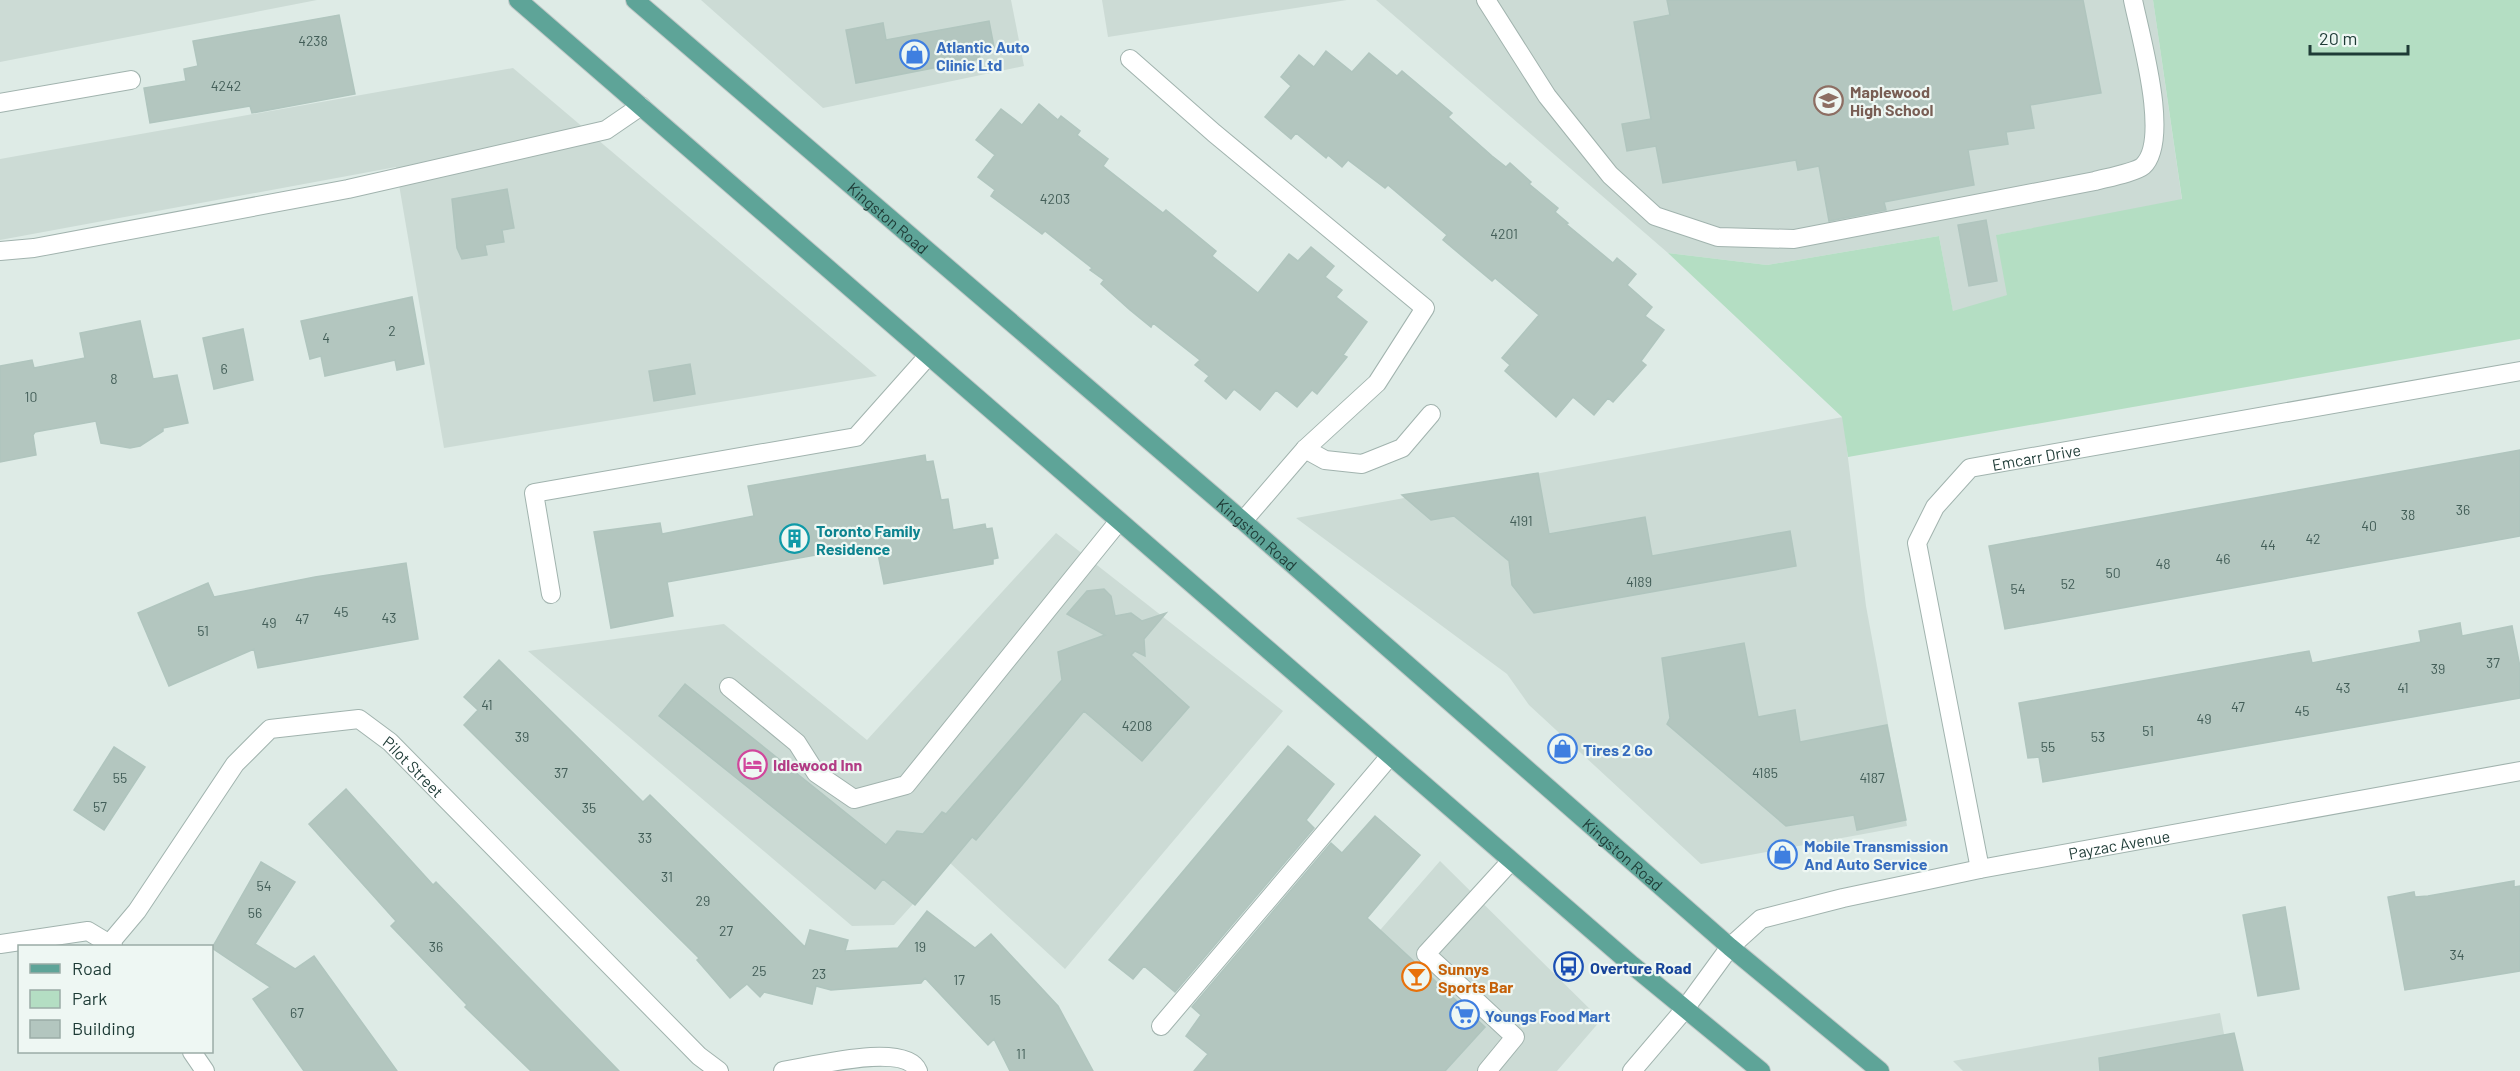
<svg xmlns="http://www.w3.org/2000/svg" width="2520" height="1071" viewBox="0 0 2520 1071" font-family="Barlow,sans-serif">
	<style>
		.built { fill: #ccdbd5 }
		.green { fill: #b4dec3 }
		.building { fill: #b3c6bf; stroke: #b0c5be; stroke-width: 1.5 }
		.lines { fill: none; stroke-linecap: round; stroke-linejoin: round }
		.minor-casing { stroke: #a1b3ae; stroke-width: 20 }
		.major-casing { stroke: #c0c8c7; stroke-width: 20 }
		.minor { stroke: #fff; stroke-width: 18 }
		.major { stroke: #5ea498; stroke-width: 18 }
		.labels { text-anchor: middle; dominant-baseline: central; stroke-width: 4.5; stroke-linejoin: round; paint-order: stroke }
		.number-label { font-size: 14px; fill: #435e58 }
		.shop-label { font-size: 16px; font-weight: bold; fill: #366cbe; stroke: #eef7f3; text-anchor: start }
		.education-label { font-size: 16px; font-weight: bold; fill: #785e54; stroke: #eef7f3; text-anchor: start }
		.street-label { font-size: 16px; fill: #1e3b36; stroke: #eef7f3 }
		.culture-label { font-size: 16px; font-weight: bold; fill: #0d838f; stroke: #eef7f3; text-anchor: start }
		.hotel-label { font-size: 16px; font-weight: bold; fill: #b23c85; stroke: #eef7f3; text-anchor: start }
		.transit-label { font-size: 16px; font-weight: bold; fill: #164399; stroke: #eef7f3; text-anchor: start }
		.food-label { font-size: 16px; font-weight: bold; fill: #c56008; stroke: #eef7f3; text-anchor: start }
	</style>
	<rect width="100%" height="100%" fill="#deebe6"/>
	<path class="built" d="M0,0h317l-317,62z
		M701,0h310l13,66 -201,42z
		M1102,0h245l-239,37z
		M1376,0h777l29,200 -185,35 11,60 -55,17 -14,-76 -172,29 -99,-12z
		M513,68l364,308 -433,72 -48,-281 -396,73v-81z
		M1843,417l23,189 41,220 -206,38 -172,-159 -22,-31 -211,-156z
		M1056,533l227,178 -218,258 -115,-106 -56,62 -42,1 -324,-275 196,-27 143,116z
		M1440,861l161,159 -44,51h-299z
		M2220,1013l11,58h-268l-10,-10z"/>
	<path class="green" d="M2153,0h367v339l-672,118 -6,-40 -174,-164 99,12 172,-29 14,75 54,-16 -11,-60 186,-36z"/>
	<path class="building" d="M1667,0h416l18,93 -71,12 4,23 -28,4 2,12 -40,6 6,35 -90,17 2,8 -57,11 -10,-55 -21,4 -2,-10 -133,23 -7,-37 -29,5 -5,-27 29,-5 -17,-97 36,-7z
		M339,15l16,79 -103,19 -2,-7 -100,17 -6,-35 42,-7 -2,-12 14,-3 -5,-25z
		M989,21l5,26 -15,4 1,8 -124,24 -10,-53 37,-7 3,17z
		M1326,51l26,21 17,-19 28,23 5,-5 50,42 -4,4 44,39 14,11 4,-4 21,19 -2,2 29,24 -3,4 13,11 -2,1 47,39 4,-5 19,16 -9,11 25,22 -7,9 19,14 -23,31 5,4 -33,37 -5,-4 -14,17 -21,-18 -17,20 -51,-46 5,-6 -8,-7 37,-43 -44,-37 -3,3 -49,-41 4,-5 -59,-50 -3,3 -37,-28 -6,7 -14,-12 -2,3 -30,-25 -5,6 -26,-22 26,-31 -10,-9 18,-22 15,12z
		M1039,104l19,16 3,-4 19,15 -3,4 31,24 -5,7 60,47 3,-3 50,41 -4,5 46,37 31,-39 9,7 13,-14 23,19 -9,11 17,13 -6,7 31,25 -24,33 4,2 -30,37 -5,-4 -15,17 -21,-17 -16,20 -26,-21 -8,10 -21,-18 4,-5 -14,-11 5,-5 -47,-37 -2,4 -21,-17 -29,-26 3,-4 -14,-10 2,-2 -47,-37 -3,3 -51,-38 4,-6 -17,-13 17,-22 -19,-15 25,-31 21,16z
		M507,189l7,39 -12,2 2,12 -19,3 2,10 -25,4 -5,-11 -5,-49z
		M1986,220l11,61 -28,5 -11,-61z
		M412,297l12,67 -27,6 -2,-10 -70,16 -4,-20 -11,3 -9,-38z
		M140,321l13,58 24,-4 11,48 -25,5v3l-23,15 -10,2 -29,-5 -5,-22 -61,11 -2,3 3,20 -36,7v-96l32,-6 2,8 51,-10 -5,-25z
		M243,329l10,51 -39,9 -11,-51z
		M690,364l5,30 -41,7 -5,-30z
		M2520,450v86l-515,93 -16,-83z
		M925,455l1,7 7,-1 8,39 7,-1 5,31 32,-6 1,5 6,-1 6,30 -5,1v5l-109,20 -8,-40 -209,38 6,34 -62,12 -17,-96 66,-9 2,11 92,-18 -6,-30z
		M1538,473l11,61 96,-17 7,39 138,-25 6,35 -262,47 -22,-28 -3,-24 -55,-45 -23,4 -29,-25z
		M406,563l12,76 -160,29 -4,-19 -85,37 -31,-73 70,-30 6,14 101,-20z
		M1104,589l7,7 4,20 16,-3 11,8 24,-8 -22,26 1,17 -10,-5 -4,4 58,52 -47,54 -58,-50 -108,129 -4,-3 -57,68 -32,-26 -8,10 -216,-173 26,-32 201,161 11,-14 26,3 19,-22 4,2 116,-134 -4,-28 47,-17 -38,-21 20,-23z
		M2460,623l2,13 50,-10 8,41v31l-477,84 -4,-25 -11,1 -9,-55 290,-52 3,12 109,-21 -2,-11z
		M1744,643l14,74 37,-7 5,32 87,-17 19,95 -49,10 -3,-15 -68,11 -119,-102 3,-6 -8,-60z
		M499,660l144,142 7,-7 155,152 5,-17 38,10 -3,11 53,-3 29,-37 48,37 16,-14 67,72 35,65h-83l-16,-32 -6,6 -63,-67 -4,5 -90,7 -15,-4 -4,18 -48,-12 -4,5 -13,-13 -17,14 -33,-38 2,-2 -235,-233 14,-15 -14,-13z
		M1288,746l46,38 -28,36 8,8 -139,164 -31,-26 -11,13 -24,-19z
		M114,747l31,20 -41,63 -30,-20z
		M346,789l87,96 3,-3 183,189h-88l-66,-64 2,-2 -76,-79 5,-5 -87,-97z
		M1375,816l45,39 -53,63 118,109 -40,44h-251l14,-17 -22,-18 15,-21 -9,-8 139,-164 11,10z
		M261,862l34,20 -40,62 40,25 19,-13 83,115h-93l-51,-72 17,-12 -58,-39z
		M2514,881v6l6,-1v85l-115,19 -17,-93 26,-5 1,5 13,-1z
		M2285,907l14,82 -41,7 -15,-81z
		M2234,1033l9,38h-143l-1,-13z"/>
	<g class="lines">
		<defs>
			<g id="minor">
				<path d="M1486,0l61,96 63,79 45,41 63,21 76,2 301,-58c11,-3 41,-9 48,-15 28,-26 -3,-131 -10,-166"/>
				<path d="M1130,59l84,74 211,175 -48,75 -72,66 -62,72"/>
				<path d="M0,103l131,-23"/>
				<path d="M0,251l34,-3 314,-59 258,-59 35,-24"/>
				<path d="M1305,449l20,11 37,4 40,-16 29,-34"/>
				<path d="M551,594l-17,-101 322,-56 72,-81"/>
				<path d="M729,687l68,56 19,30 38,26 52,-14 213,-264"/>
				<path id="s1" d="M1980,869l-63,-326 18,-36 35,-39 550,-97"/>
				<path id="s2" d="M110,943l27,-32 98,-147 35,-35 89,-10 31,23 309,314 20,15"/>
				<path d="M0,944l88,-13 25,15"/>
				<path d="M1161,1026l229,-270"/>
				<path d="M192,1052l13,19"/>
				<path d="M783,1071c27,-4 123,-30 135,0"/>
				<path d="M1487,1071l28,-34 -89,-83 85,-93"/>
				<path id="s3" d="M1632,1071l52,-61 46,-63 31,-28 82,-21 137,-29 540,-98"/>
			</g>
			<g id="major">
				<path d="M518,0l1114,965 129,106"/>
				<path id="s4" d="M635,0l608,521 487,426 150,124"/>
			</g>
		</defs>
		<use href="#minor" class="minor-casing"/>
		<use href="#major" class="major-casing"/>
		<use href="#minor" class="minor"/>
		<use href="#major" class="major"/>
	</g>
	<defs>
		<symbol id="shop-ring" viewBox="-11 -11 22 22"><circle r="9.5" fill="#eef7f3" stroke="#3f7fe0" stroke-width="1.5"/><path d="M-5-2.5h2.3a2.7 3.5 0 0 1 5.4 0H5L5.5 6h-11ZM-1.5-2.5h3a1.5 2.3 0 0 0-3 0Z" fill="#3f7fe0"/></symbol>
		<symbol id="school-ring" viewBox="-11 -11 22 22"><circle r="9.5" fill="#eef7f3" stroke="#8d6e63" stroke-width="1.5"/><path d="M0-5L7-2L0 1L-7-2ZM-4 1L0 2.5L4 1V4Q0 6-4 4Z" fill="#8d6e63"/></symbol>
		<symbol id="building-ring" viewBox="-11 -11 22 22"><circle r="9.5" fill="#eef7f3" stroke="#0f9aa8" stroke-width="1.5"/><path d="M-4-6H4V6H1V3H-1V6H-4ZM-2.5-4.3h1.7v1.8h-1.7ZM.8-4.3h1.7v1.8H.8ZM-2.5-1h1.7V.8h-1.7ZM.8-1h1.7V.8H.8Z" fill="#0f9aa8"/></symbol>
		<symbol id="hotel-ring" viewBox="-11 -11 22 22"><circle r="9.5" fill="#eef7f3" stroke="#d1479c" stroke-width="1.5"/><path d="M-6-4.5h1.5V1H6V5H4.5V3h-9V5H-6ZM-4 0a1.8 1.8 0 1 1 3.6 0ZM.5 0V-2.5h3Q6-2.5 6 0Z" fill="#d1479c"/></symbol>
		<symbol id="bus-ring" viewBox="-11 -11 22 22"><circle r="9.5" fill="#eef7f3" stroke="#1a4fb4" stroke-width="1.5"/><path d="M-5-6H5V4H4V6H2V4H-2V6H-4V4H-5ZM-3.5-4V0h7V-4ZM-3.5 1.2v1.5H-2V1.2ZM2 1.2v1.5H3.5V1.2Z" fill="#1a4fb4"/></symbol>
		<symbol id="bar-ring" viewBox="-11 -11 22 22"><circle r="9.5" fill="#eef7f3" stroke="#e8710a" stroke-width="1.5"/><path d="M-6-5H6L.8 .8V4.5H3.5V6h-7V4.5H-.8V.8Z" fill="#e8710a"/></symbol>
		<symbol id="supermarket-ring" viewBox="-11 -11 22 22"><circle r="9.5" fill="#eef7f3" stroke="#3f7fe0" stroke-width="1.5"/><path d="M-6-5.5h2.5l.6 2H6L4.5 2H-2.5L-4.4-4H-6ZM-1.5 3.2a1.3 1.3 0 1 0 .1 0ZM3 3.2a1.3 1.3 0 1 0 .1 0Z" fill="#3f7fe0"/></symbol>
	</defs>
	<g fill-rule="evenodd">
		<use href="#shop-ring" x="898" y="38" width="33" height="33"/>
		<use href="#school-ring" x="1812" y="84" width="33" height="33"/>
		<use href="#building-ring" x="778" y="522" width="33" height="33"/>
		<use href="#shop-ring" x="1546" y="732" width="33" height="33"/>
		<use href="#hotel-ring" x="736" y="748" width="33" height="33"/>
		<use href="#shop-ring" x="1766" y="838" width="33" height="33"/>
		<use href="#bus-ring" x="1552" y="950" width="33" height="33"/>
		<use href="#bar-ring" x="1400" y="960" width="33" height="33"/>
		<use href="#supermarket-ring" x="1448" y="998" width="33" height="33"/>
	</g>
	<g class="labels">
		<g class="number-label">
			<text x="313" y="40">4238</text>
			<text x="226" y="85">4242</text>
			<text x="1055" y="198">4203</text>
			<text x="1504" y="233">4201</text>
			<text x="392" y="330">2</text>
			<text x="326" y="337">4</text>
			<text x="224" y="368">6</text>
			<text x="114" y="378">8</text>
			<text x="31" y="396">10</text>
			<text x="2463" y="509">36</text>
			<text x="2408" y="514">38</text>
			<text x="1521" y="520">4191</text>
			<text x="2369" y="525">40</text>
			<text x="2313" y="538">42</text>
			<text x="2268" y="544">44</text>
			<text x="2223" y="558">46</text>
			<text x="2163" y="563">48</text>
			<text x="2113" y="572">50</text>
			<text x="1639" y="581">4189</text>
			<text x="2068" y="583">52</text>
			<text x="2018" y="588">54</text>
			<text x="341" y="611">45</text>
			<text x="389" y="617">43</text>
			<text x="302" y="618">47</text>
			<text x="269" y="622">49</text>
			<text x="203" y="630">51</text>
			<text x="2493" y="662">37</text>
			<text x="2438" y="668">39</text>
			<text x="2343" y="687">43</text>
			<text x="2403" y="687">41</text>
			<text x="487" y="704">41</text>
			<text x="2238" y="706">47</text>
			<text x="2302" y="710">45</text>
			<text x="2204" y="718">49</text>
			<text x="1137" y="725">4208</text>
			<text x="2148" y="730">51</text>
			<text x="522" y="736">39</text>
			<text x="2098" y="736">53</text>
			<text x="2048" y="746">55</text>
			<text x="561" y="772">37</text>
			<text x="1765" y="772">4185</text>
			<text x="120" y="777">55</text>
			<text x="1872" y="777">4187</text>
			<text x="100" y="806">57</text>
			<text x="589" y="807">35</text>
			<text x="645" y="837">33</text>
			<text x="667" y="876">31</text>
			<text x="264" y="885">54</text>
			<text x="703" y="900">29</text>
			<text x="255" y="912">56</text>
			<text x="726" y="930">27</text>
			<text x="436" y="946">36</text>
			<text x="920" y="946">19</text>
			<text x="2457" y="954">34</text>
			<text x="759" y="970">25</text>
			<text x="819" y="973">23</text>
			<text x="959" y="979">17</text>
			<text x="995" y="999">15</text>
			<text x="297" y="1012">67</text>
			<text x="1021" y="1053">11</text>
		</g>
		<g class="shop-label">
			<text x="936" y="46">Atlantic Auto<tspan x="936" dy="18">Clinic Ltd</tspan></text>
			<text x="1583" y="749">Tires 2 Go</text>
			<text x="1804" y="845">Mobile Transmission<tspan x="1804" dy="18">And Auto Service</tspan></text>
			<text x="1485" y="1015">Youngs Food Mart</text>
		</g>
		<g class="education-label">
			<text x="1850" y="91">Maplewood<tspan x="1850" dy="18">High School</tspan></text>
		</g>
		<g class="street-label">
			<text stroke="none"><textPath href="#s4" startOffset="334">Kingston Road</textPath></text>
			<text stroke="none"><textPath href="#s1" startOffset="492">Emcarr Drive</textPath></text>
			<text stroke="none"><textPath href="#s4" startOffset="820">Kingston Road</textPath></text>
			<text stroke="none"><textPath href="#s2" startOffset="430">Pilot Street</textPath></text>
			<text stroke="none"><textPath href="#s3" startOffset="566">Payzac Avenue</textPath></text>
			<text stroke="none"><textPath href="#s4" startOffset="1306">Kingston Road</textPath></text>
		</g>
		<g class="culture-label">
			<text x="816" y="530">Toronto Family<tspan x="816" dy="18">Residence</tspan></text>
		</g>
		<g class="hotel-label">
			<text x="773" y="764">Idlewood Inn</text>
		</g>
		<g class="transit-label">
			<text x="1590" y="967">Overture Road</text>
		</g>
		<g class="food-label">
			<text x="1438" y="968">Sunnys<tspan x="1438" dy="18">Sports Bar</tspan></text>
		</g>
	</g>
	<rect x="18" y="945" width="195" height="108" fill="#eef7f3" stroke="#9baca7" stroke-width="1.5"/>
	<rect x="30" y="964" width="30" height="9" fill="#5ea498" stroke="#9baca7" stroke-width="1.5"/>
	<text x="72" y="975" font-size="18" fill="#1e3b36">Road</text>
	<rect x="30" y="990" width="30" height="18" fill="#b4dec3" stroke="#9baca7" stroke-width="1.5"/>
	<text x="72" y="1005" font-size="18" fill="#1e3b36">Park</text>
	<rect x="30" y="1020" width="30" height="18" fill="#b3c6bf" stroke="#9baca7" stroke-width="1.5"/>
	<text x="72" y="1035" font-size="18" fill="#1e3b36">Building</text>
	<path d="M2310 45v9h98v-9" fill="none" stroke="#1e3b36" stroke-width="3"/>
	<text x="2319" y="45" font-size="18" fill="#1e3b36" stroke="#eef7f3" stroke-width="4.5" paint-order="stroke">20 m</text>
</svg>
